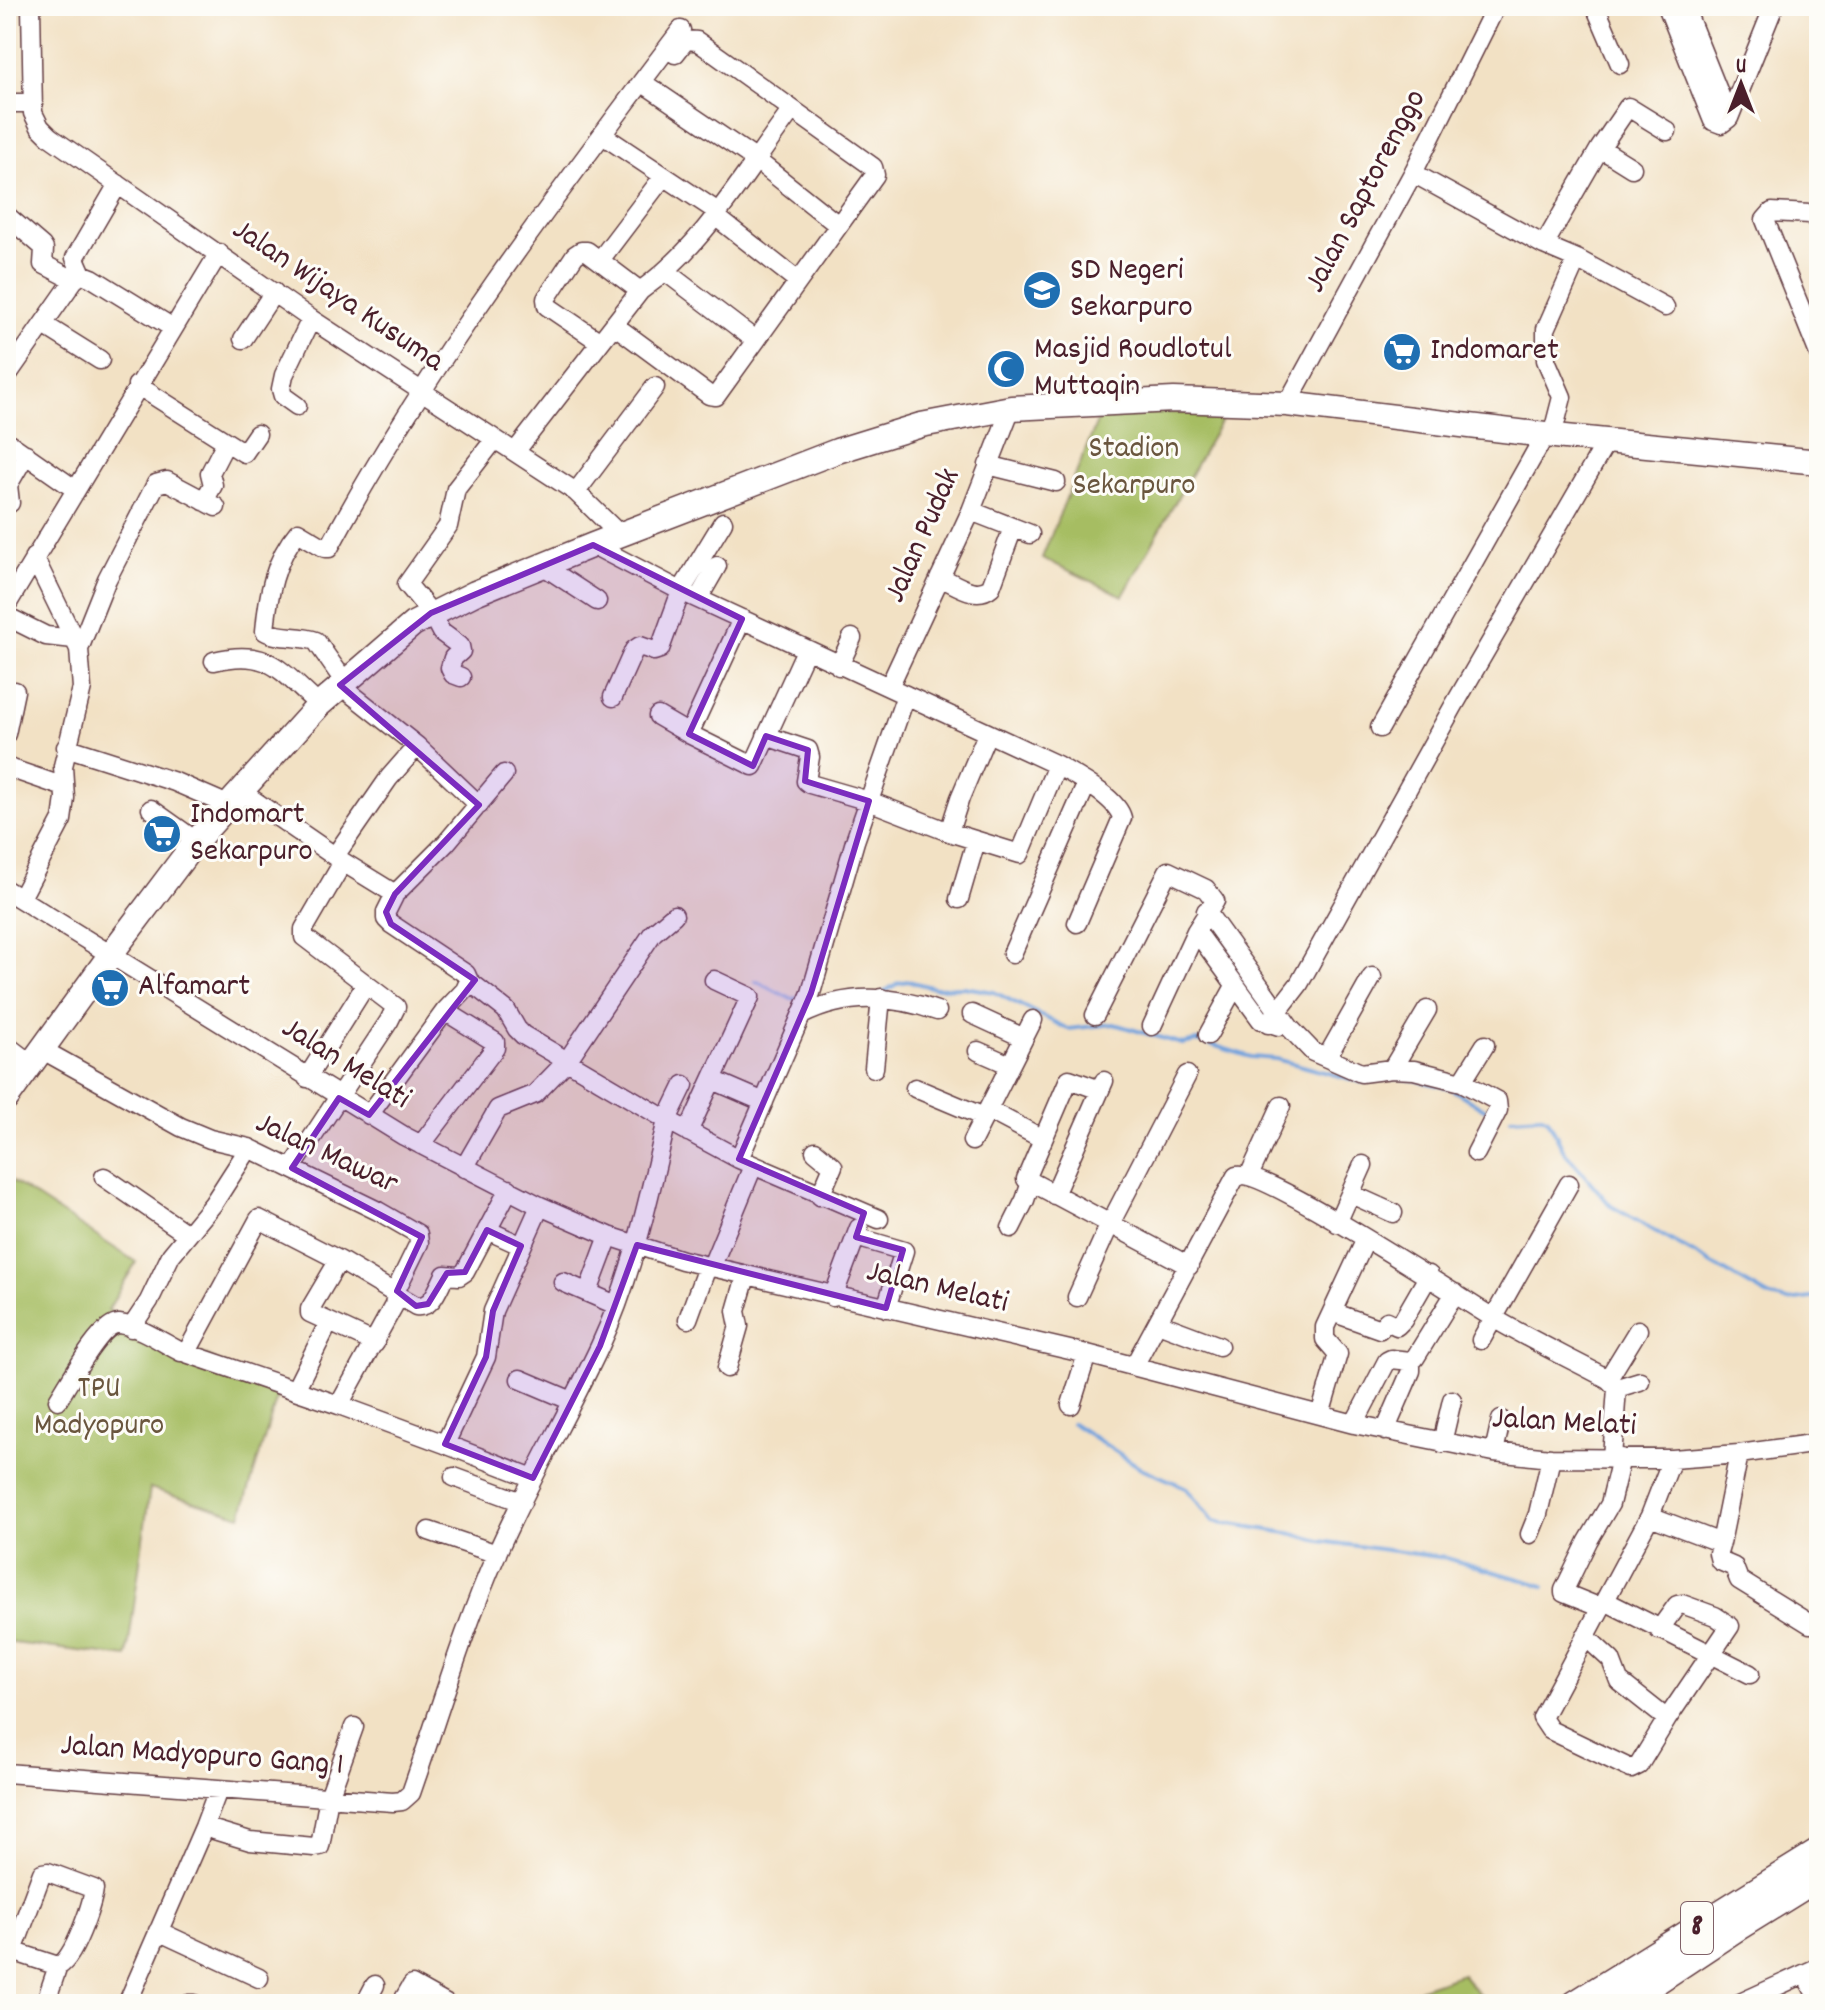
<svg xmlns="http://www.w3.org/2000/svg" width="1825" height="2010" viewBox="0 0 1825 2010" font-family="Dekko,sans-serif">
	<style>
		.green { fill: #a6bd62; stroke: #786e46; stroke-width: 2 }
		.lines { fill: none; stroke-linecap: round; stroke-linejoin: round }
		.stream { stroke: #73a3dd; stroke-width: 4 }
		.minor-casing { stroke: #633c42; stroke-width: 21 }
		.major-casing { stroke: #633c42; stroke-width: 27 }
		.highway-casing { stroke: #633c42; stroke-width: 29 }
		.minor { stroke: #fff; stroke-width: 18 }
		.major { stroke: #fff; stroke-width: 24 }
		.highway { stroke: #fff; stroke-width: 26 }
		.marked { fill: #7b2cbf; fill-opacity: 0.2; stroke: #7b2cbf; stroke-width: 6; stroke-linejoin: round }
		.labels { text-anchor: middle; dominant-baseline: central; stroke-width: 6; stroke-linejoin: round; paint-order: stroke }
		.shield { fill: #fdfcf7; stroke: #806168; stroke-width: 2 }
		.shield-label { font-size: 30px; font-weight: bold; fill: #4a1f2b }
		.street-label { font-size: 32px; fill: #4a1f2b; stroke: #fdfcf7 }
		.poi-label { font-size: 32px; fill: #4a1f2b; stroke: #fdfcf7; text-anchor: start }
		.park-label { font-size: 32px; fill: #6a563e; stroke: #fdfcf7 }
	</style>
	<rect width="100%" height="100%" fill="#fdfcf7"/>
	<filter id="ink" filterUnits="userSpaceOnUse"><feTurbulence type="fractalNoise" baseFrequency=".0125" numOctaves="2"/><feDisplacementMap in="SourceGraphic" scale="16" xChannelSelector="R" yChannelSelector="G"/><feConvolveMatrix kernelMatrix="1 2 1 2 8 2 1 2 1" color-interpolation-filters="sRGB"/></filter>
	<filter id="wash" filterUnits="userSpaceOnUse"><feTurbulence type="fractalNoise" baseFrequency=".006" numOctaves="4" result="noise"/><feDisplacementMap in="SourceGraphic" scale="32" xChannelSelector="R" yChannelSelector="G"/><feGaussianBlur stdDeviation="1.8" result="paint"/><feColorMatrix in="noise" values="0 0 0 0 0 0 0 0 0 0 0 0 0 0 0 0 0 1.4 0 .05"/><feComposite in="paint" operator="in"/></filter>
	<g filter="url(#wash)">
		<rect width="100%" height="100%" fill="#f2e1c4"/>
		<path class="green" d="M1101,412l124,1 -102,183 -81,-38z
			M6,1177l130,85 -28,48 171,80 -38,126 -91,-28 -23,169 -121,-15z
			M1462,1974l25,30h-96l30,-16z"/>
		<g class="lines">
			<path class="stream" d="M756,981l35,18 10,-1
				M884,992l14,-9 10,-2 27,7 29,-1 30,5 74,37 46,-5 68,20 15,-3 12,3 42,13 25,2 86,23 36,-4 18,2 34,8 39,24
				M1511,1118l31,-2 6,3 16,32 47,55 159,91 17,4 32,-4
				M1072,1423l69,45 44,19 28,34 81,13 26,7 126,17 98,28"/>
		</g>
	</g>
	<g filter="url(#ink)">
		<g class="lines">
			<defs>
				<path id="minor" d="M31,6l2,107 7,14 10,10 261,182 265,173 43,42
					M1595,6l25,58
					M1667,6l46,115 8,3 8,-6 45,-112
					M1684,6l45,112
					M649,87l106,72 83,66
					M6,103h27
					M610,140l108,72
					M1600,148l32,20
					M1413,173l131,72 33,14 88,48
					M6,215l36,31 2,3 -1,15 31,16
					M715,216l83,65
					M1819,220l-9,-6 -38,-2 -7,8 54,134
					M1544,245l56,-97 28,-41 39,24
					M600,260l63,-83
					M666,272l89,68
					M82,274l-7,-16 43,-74
					M44,325l56,35
					M614,325l95,70 7,1 159,-221 -2,-8 -176,-126 -11,-1 -11,14
					M243,339l31,-47
					M600,342l-53,-36 -1,-7 29,-44 6,-4h6l53,40
					M6,377l68,-97 8,-6 10,4 81,50
					M137,385l107,68 13,-19
					M1287,404l126,-231 83,-167
					M297,406l-14,-10 -2,-7 3,-14 27,-56
					M1552,436l10,-39 -16,-37v-31l31,-70
					M6,441l70,49
					M515,452l125,-161c65,-46 105,-119 152,-181
					M988,465l68,17
					M576,492l79,-105
					M204,501l9,-16 -3,-12 16,-31
					M10,503l-2,-18 18,-31
					M971,511l59,23
					M593,545l88,46 376,174c18,11 60,32 65,53l-45,105
					M542,565l55,36
					M940,577c16,7 36,23 51,10l22,-59
					M698,599l19,-33
					M6,606l213,-353
					M6,616l40,20 28,3
					M79,649l28,-70 49,-95 11,-3 49,26
					M214,661c56,-14 67,11 105,44
					M839,666l13,-28
					M461,677l-8,-3 -3,-6 3,-10 8,-7 -1,-5 -19,-14 -10,-19 -24,-29 41,-58 8,-37 39,-50
					M344,681l-28,-40c-16,-6 -38,-2 -51,-10 3,-35 9,-71 33,-99l27,16h4c99,-184 226,-352 352,-518
					M340,685l77,61 62,59
					M889,687l82,-176 40,-103
					M613,697l21,-47 6,-4 14,5 6,-2 21,-58 42,-69
					M658,716l31,18 64,32 53,-116
					M1380,728l165,-293
					M6,734l9,-43
					M689,734l53,-115
					M766,736l42,14 2,7 -4,24 4,3 59,17 80,31 71,22 37,-89
					M66,747l109,35 53,23
					M6,767l58,20
					M240,791l103,71 52,32
					M151,809l45,32
					M949,832l11,-34 27,-64
					M335,856l54,-78 28,-32
					M6,890l398,246 136,70 69,30 73,24 405,94 267,70 140,28 57,6 121,1 67,-5 80,-11
					M21,898l41,-78 3,-22 -2,-32 19,-78 -3,-39 -45,-92
					M959,899l17,-58
					M1206,911l84,117 23,24 48,21 31,-4 22,1 48,12 35,19 1,9 -22,43
					M1196,931l65,89 18,6
					M1012,954l75,-171
					M469,981l37,29 11,19 6,6 144,85 17,-35
					M972,1014l52,24
					M802,1015c43,-22 91,-20 135,-4
					M1095,1015l73,-144 38,18 9,12 -19,30 -44,95
					M1268,1024l31,-40 154,-277 154,-266
					M1208,1035l27,-49
					M6,1045l25,19
					M41,1049l140,78 29,12 39,9 129,63 40,23 1,9 -22,45 -3,17 -55,100 106,39 41,-87 7,-46 47,-105
					M978,1051l32,14
					M1327,1057l45,-80
					M874,1068l7,-70
					M1392,1069l35,-59
					M307,1078l58,-92
					M713,1080l51,22
					M1462,1082l23,-37
					M915,1088l69,29
					M1100,1090l-31,-11 -43,100 163,87
					M988,1110l55,29
					M369,1115l76,-104 20,-21 4,-9 -3,-7 -75,-50 -5,-5v-7l9,-18 51,-51 58,-69
					M688,1132l62,-135 -36,-17
					M972,1141l61,-121
					M421,1145l74,-97v-6l-50,-31
					M815,1151l18,15 -13,30
					M739,1159l140,60
					M292,1168l97,-147 7,-14 -92,-70v-8l39,-67
					M464,1168l34,-59 37,-15 32,-33 86,-128 21,-18
					M1249,1176l32,-70
					M104,1177l83,57
					M1351,1194l42,19
					M1054,1195l50,-114
					M1337,1223l26,-58
					M1011,1228l14,-28 6,-18
					M487,1230l35,16
					M856,1237l48,14 -18,57
					M339,1260l-29,49v4l65,30
					M711,1268l42,-102
					M563,1282l53,23
					M588,1292l21,-56
					M833,1297l26,-69
					M1077,1297l32,-71 78,-151
					M1332,1312l48,17 7,-8 10,5 6,-6 26,-45
					M688,1319l19,-52
					M1158,1323l61,23
					M131,1328l18,-27 22,-46 42,-51 36,-56
					M1481,1340l88,-156
					M186,1353l153,52
					M1134,1366l102,-190c25,-10 224,122 259,143 37,22 76,40 113,60l9,9 -5,70
					M727,1368l12,-42 -3,-15 10,-35
					M520,1379l52,22
					M1608,1379l30,-49
					M1617,1388l23,-7
					M295,1390l34,-68
					M58,1400c10,-15 43,-78 61,-76 21,2 44,19 62,28h6l72,-133 80,41 77,46c17,2 22,-18 29,-31l14,1 6,-4 44,-83
					M1071,1405l16,-51
					M1320,1415l18,-61 -13,-15v-12l41,-88
					M1354,1424l33,-63 4,-2 20,2 4,-3 40,-65
					M1385,1431l26,-60v-10
					M1442,1443l10,-43
					M445,1444l88,34
					M1494,1452l7,-32
					M454,1477l68,25
					M1650,1516l71,27 -3,10 2,8 14,6 5,13 71,44
					M429,1531l68,23
					M1530,1534l8,-20 13,-56
					M1721,1543l18,-89
					M1607,1602l143,72
					M1601,1608l-37,-15v-3l24,-49 22,-37 11,-46
					M1585,1636l26,24 8,21 48,38 63,-93 -15,-10 -33,-12 -5,1 -18,25
					M1667,1719l-28,46 -8,4 -81,-39 -8,-12 108,-202 22,-57
					M6,1773l387,29 9,-1 9,-8c28,-80 52,-163 86,-240 31,-70 70,-137 103,-207 33,-71 49,-150 67,-226l72,39 72,-166 44,-152 51,-146
					M204,1827l46,14 64,6 6,-1 9,-49 25,-70
					M158,1931l101,47
					M6,1949l52,17
					M13,1951l29,-78 6,-1 46,17c-2,15 -21,73 -36,77l-13,38
					M1805,1974l14,26
					M127,2004l77,-177 14,-37
					M189,2004h6
					M365,2004l10,-19
					M401,2004l11,-19 34,19
					M1738,2004l81,-37"/>
				<path id="major" d="M6,1099l105,-145 85,-113 123,-136 94,-81 62,-31 118,-48 244,-94 84,-26 90,-17 163,-8 113,4 258,31 274,27"/>
				<path id="highway" d="M1575,2004l244,-152
					M1622,2004l113,-75 84,-52"/>
			</defs>
			<use href="#minor" class="minor-casing"/>
			<use href="#major" class="major-casing"/>
			<use href="#highway" class="highway-casing"/>
			<use href="#minor" class="minor"/>
			<use href="#major" class="major"/>
			<use href="#highway" class="highway"/>
		</g>
	</g>
	<path class="marked" d="M593,545l149,74 -53,115 64,32 13,-30 42,14 -3,31 64,20 -58,192 -72,166 125,54 -8,24 47,13 -17,58 -249,-63 -37,101 -67,132 -88,-34 41,-87 7,-46 28,-65 -34,-16 -22,42 -18,1 -19,31 -12,2 -19,-15 25,-54 -130,-69 47,-70 30,17 106,-135 -84,-56 -5,-12 9,-18 84,-89 -139,-120 91,-72z"/>
	<defs>
		<symbol id="school-disc" viewBox="-11 -11 22 22"><circle r="9.5" fill="#1f6fb2" stroke="#fdfcf7"/><path d="M0-5L7-2L0 1L-7-2ZM-4 1L0 2.5L4 1V4Q0 6-4 4Z" fill="#fff"/></symbol>
		<symbol id="supermarket-disc" viewBox="-11 -11 22 22"><circle r="9.5" fill="#1f6fb2" stroke="#fdfcf7"/><path d="M-6-5.5h2.5l.6 2H6L4.5 2H-2.5L-4.4-4H-6ZM-1.5 3.2a1.3 1.3 0 1 0 .1 0ZM3 3.2a1.3 1.3 0 1 0 .1 0Z" fill="#fff"/></symbol>
		<symbol id="mosque-disc" viewBox="-11 -11 22 22"><circle r="9.5" fill="#1f6fb2" stroke="#fdfcf7"/><path d="M3.5-4.9A6 6 0 1 0 3.5 4.9A5 5 0 1 1 3.5-4.9Z" fill="#fff"/></symbol>
	</defs>
	<g fill-rule="evenodd">
		<use href="#school-disc" x="1020" y="268" width="44" height="44"/>
		<use href="#supermarket-disc" x="1380" y="330" width="44" height="44"/>
		<use href="#mosque-disc" x="984" y="347" width="44" height="44"/>
		<use href="#supermarket-disc" x="140" y="812" width="44" height="44"/>
		<use href="#supermarket-disc" x="88" y="966" width="44" height="44"/>
	</g>
	<g class="labels">
		<rect class="shield" x="1681" y="1902" width="32" height="52" rx="6"/>
		<g class="shield-label">
			<text x="1697" y="1928">8</text>
		</g>
		<g class="street-label">
			<text transform="translate(1367 192) rotate(-62)">Jalan Saptorenggo</text>
			<text transform="translate(337 297) rotate(34)">Jalan Wijaya Kusuma</text>
			<text transform="translate(924 536) rotate(-66)">Jalan Pudak</text>
			<text transform="translate(345 1065) rotate(32)">Jalan Melati</text>
			<text transform="translate(326 1155) rotate(25)">Jalan Mawar</text>
			<text transform="translate(937 1289) rotate(13)">Jalan Melati</text>
			<text transform="translate(1564 1424) rotate(3)">Jalan Melati</text>
			<text transform="translate(202 1757) rotate(4)">Jalan Madyopuro Gang 1</text>
		</g>
		<g class="poi-label">
			<text x="1070" y="272">SD Negeri<tspan x="1070" dy="37">Sekarpuro</tspan></text>
			<text x="1034" y="351">Masjid Roudlotul<tspan x="1034" dy="37">Muttaqin</tspan></text>
			<text x="1430" y="352">Indomaret</text>
			<text x="190" y="816">Indomart<tspan x="190" dy="37">Sekarpuro</tspan></text>
			<text x="138" y="988">Alfamart</text>
		</g>
		<g class="park-label">
			<text x="1134" y="450">Stadion<tspan x="1134" dy="37">Sekarpuro</tspan></text>
			<text x="99" y="1390">TPU<tspan x="99" dy="37">Madyopuro</tspan></text>
		</g>
	</g>
	<rect width="1825" height="2010" fill="none" stroke="#fdfcf7" stroke-width="32"/>
	<g transform="translate(1741 84)" stroke="#fdfcf7" stroke-width="6" paint-order="stroke">
	<path d="M0-6L14 30L0 20L-14 30Z" fill="#4a1f2b"/>
	<text y="-12" font-size="22" font-weight="bold" text-anchor="middle" fill="#4a1f2b">U</text>
	</g>
</svg>
